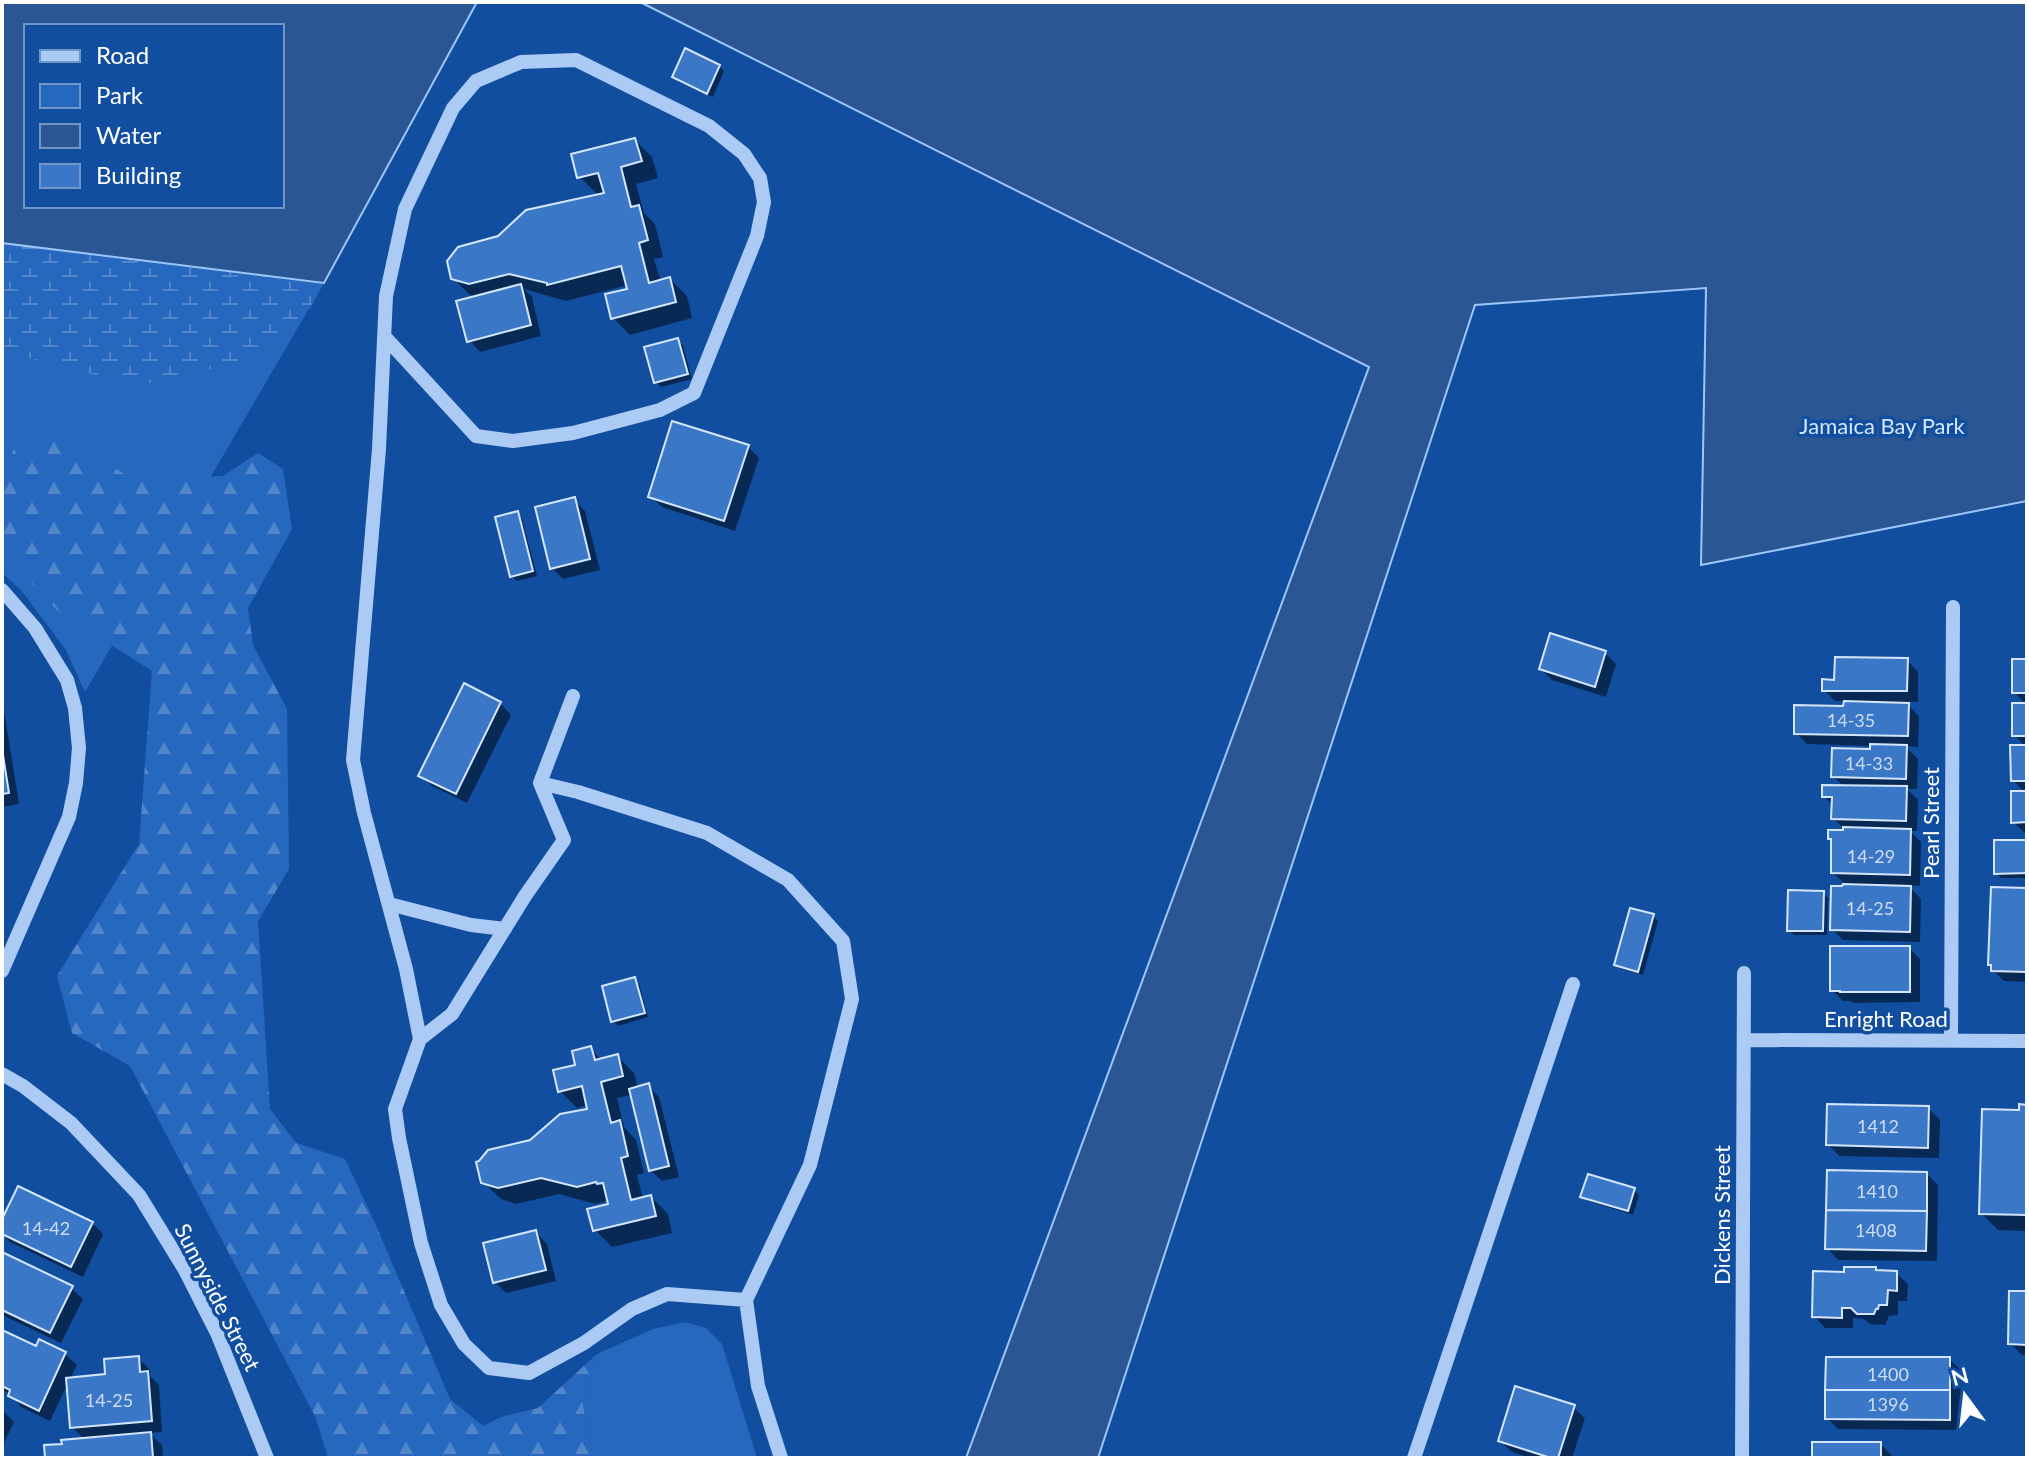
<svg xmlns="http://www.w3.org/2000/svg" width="2029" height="1460" viewBox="0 0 2029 1460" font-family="Lato,sans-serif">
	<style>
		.green { fill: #2568be }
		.forest { fill: url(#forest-firs) }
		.wetland { fill: url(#wetland-marsh) }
		.water { fill: #2a5693; stroke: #9dc6f8; stroke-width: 2; fill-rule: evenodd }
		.shadow { fill: #0007 }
		.building { fill: #3b77c7; stroke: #d4e6fe; stroke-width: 2 }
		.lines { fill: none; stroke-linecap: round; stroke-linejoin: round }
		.minor { stroke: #abcbf5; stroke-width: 14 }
		.labels { text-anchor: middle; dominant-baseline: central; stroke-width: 7; stroke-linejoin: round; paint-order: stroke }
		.number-label { font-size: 18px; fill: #ceddf1 }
		.park-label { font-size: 22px; fill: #d4e6fe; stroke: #124ea0 }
		.street-label { font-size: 22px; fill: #fff; stroke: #124ea0 }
	</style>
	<defs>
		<pattern id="forest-firs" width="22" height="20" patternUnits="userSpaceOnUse" patternTransform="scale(2)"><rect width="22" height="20" fill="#2568be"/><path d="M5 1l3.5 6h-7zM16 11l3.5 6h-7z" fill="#5186cb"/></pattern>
		<pattern id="wetland-marsh" width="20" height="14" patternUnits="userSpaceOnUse" patternTransform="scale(2)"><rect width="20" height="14" fill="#2568be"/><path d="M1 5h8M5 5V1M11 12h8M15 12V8" fill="none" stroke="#5186cb"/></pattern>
	</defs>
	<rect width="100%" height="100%" fill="#124ea0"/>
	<path class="green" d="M2,243l322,40 -239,409 -19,-42 -45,-60 -19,-17z
		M685,1322l21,6 16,16 35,114h-164l-10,-53 14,-51 56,-25z"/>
	<path class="forest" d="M59,434l77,47 87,-5 35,-23 25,16 9,60 -44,79 5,37 34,64 2,160 -31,52 12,188 26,34 49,16 30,64 75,176 33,27 18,-9 37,-9 59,-54 -14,51 10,53h-265l-12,-40 -186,-352 -58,-33 -15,-57 82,-132 13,-173 -94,-60 -56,-58v-79l16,-33z"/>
	<path class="wetland" d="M2,243l322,40 -14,25 -51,50 -121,28 -136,-35z"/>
	<path class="water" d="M2,2h475l-153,281 -322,-40zM26,26h256v180h-256z
		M640,2h1387v499l-326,64 5,-277 -231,17 -377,1153h-132l403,-1091z"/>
	<path class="shadow" d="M719,66l5,5 -11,26 -34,-15 -5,-5z
		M635,140l17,17 6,21 -22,6 8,29 11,11 8,33 -9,2 7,23 9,-3 17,17 5,22 -62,17 -17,-17 17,-28 -2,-5 -62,16 -42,-12 8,8 9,39 -61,16 -11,-12 8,-43 -7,-2 -17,-17 46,-40 100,-42 -20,-20z
		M678,341l5,5 9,33 -31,8 -5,-5z
		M748,447l11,11 -24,73 -73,-24 -12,-11z
		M574,500l11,11 15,59 -37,9 -11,-11z
		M517,513l5,6 15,57 -20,5 -5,-5z
		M1605,653l11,11 -10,33 -54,-17 -11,-11z
		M1907,660l11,12v30h-13l14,14 -1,31 -13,-1 13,13 -1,30h-10l11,11 -1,31h-7l11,11 -1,44 -12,-1 13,14 -1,43 -77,-2 -11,-11 13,-45 -12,-11v-31l-3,-4 18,-5 -15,-15 1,-12 -10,-10 20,-9 -11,-11 39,-24v-6l-65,-2 -11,-11 49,-25 1,-7h-11l-11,-11 12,-8z
		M2027,661v172h-2l-12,-11 12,-29 -12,-13 13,-33 -12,-12 13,-30 -13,-13z
		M500,703l11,12 -44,88 -35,-17 -11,-11z
		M2,708l2,2 15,94 -17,3z
		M2027,842v36h-26l-5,-5z
		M2027,890v92l-23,-1 -11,-11z
		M1823,893l5,5 -1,37h-33l-5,-5z
		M1653,916l5,5 -15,54 -21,-6 -6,-5z
		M1909,948l11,11v43l-67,1 -2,-2h-8l-11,-11z
		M634,979l5,5 9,33 -30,9 -5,-6z
		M590,1049l12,11 15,-4 17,17 4,15 10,-2 11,11 20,80 -17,4 -12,-11 -18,-75 -15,3 7,29 12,13 8,33 -7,2 6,24 8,-2 17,17 4,19 -60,14 -17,-17 15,-24 -1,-6 -14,4 -36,-10 -43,10 -15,-5 -18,-17 48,-40 59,-32 -2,-5 -11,3 -17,-17z
		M2027,1107v124l-29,-1 -17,-17 40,-101z
		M1928,1108l12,12 -1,38 -100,-2 -11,-12z
		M1927,1174l11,11 -1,76 -99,-1 -11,-12z
		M1634,1190l5,5 -6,20 -45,-14 -5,-5z
		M92,1223l11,11 -20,43 -73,-35 -8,-8v-10z
		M536,1232l11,12 9,37 -50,12 -11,-11z
		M2,1255l69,33 12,11 -22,44 -59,-28z
		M1878,1272l18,1 12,11 -1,17h-9v14l-9,1 -4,9 -15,-1 -6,-5 -11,-1v10h-28l-11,-12 32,-42z
		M2027,1293v62h-5l-12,-12z
		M2,1332l35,17 3,-7 25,12 12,11 -7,14 37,-3 31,-18 12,12v6l9,9 3,47 -13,1 13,12 1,13h-116l17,-13 21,-5 -13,-13 -4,-44 -18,38 -29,-14 -10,-13 -9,-4z
		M1949,1359l12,11v60l-123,-1 -11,-11z
		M1573,1407l12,11 -13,40h-41l-19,-6 -12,-11z
		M2,1410l12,12 -12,25z
		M1881,1444l11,12v2h-78z"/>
	<path class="building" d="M685,48l35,17 -13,29 -35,-17z
		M635,138l7,23 -21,6 10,40 8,-2 9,35 -9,3 10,40 21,-6 6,25 -65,17 -6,-25 22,-5 -6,-23 -74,19v-2l-38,-9 -40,10 -18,-5 -4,-18 11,-14 40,-11 28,-26 78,-17 -6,-20 -21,5 -6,-24z
		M521,284l10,41 -64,17 -11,-41z
		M678,338l10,36 -34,9 -10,-36z
		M672,421l77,24 -25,76 -76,-24z
		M575,497l15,62 -40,10 -15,-62z
		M518,511l15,60 -23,6 -15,-60z
		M1550,633l56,18 -11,36 -56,-18z
		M1835,657l73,1 -1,33h-85v-12l12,1z
		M2012,659h15v34h-15z
		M464,683l37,19 -45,92 -38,-18z
		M1844,701l65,2 -1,33 -114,-2v-29l49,1z
		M2012,703h15v33h-15z
		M1870,744l37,1 -1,34 -75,-2 1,-29 38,1z
		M2010,745h17v36h-16z
		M2,749l7,44 -7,1z
		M1822,785l85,1 -1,35 -75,-2 1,-22h-10z
		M2011,791h16v31l-16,1z
		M1843,827l68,2 -1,46 -79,-2v-34h-3v-9h15z
		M1994,840h33v33l-33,1z
		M1843,884l68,2 -1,46 -80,-2 1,-44h11z
		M1991,887l36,1v84l-36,-1v-6h-3z
		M1788,890l36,1 -1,40h-36z
		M1630,908l24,6 -16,58 -24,-7z
		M1830,946h80v46h-70v-1h-10z
		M635,977l10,36 -34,9 -9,-36z
		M591,1046l4,14 23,-6 5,22 -22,6 10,41 9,-3 8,36 -7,2 10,42 20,-5 5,21 -63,15 -6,-22 21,-5 -5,-21 -6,1 -1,-2 -19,5 -36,-9 -43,10 -17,-5 -5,-21 3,-1 9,-11 42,-10 30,-26 27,-5 -5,-23 -24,6 -5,-22 22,-5 -3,-14z
		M649,1083l20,83 -20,5 -20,-82z
		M1827,1104l102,2 -1,42 -102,-3z
		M2019,1104l8,1v110l-48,-1 3,-105 37,1z
		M1827,1170l100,2v39l-101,-1z
		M1588,1174l47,14 -7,23 -48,-14z
		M18,1186l75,36 -22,45 -69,-33v-15z
		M1826,1210l101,1 -1,40 -101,-2z
		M536,1230l10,40 -53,13 -10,-40z
		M2,1252l71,34 -23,47 -48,-23z
		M1844,1267h32v3l21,1v20l-9,-1 -1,15h-8l-1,4h-2l-2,5h-17l-6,-6h-9v10l-30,-1 1,-46 31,1z
		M2009,1291h18v54l-19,-1z
		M2,1330l34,16 3,-7 27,13 -27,59 -31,-15 2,-6 -8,-4z
		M139,1356l1,16 8,-1 4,50 -82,7 -4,-50 39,-4 -1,-15z
		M1826,1357h124v33h-125z
		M1515,1386l60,19 -17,53h-7l-53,-17z
		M1825,1390h125v30l-125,-1z
		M151,1432l2,26h-108l-1,-13 18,-1 -1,-4z
		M1812,1442h69v16h-69z"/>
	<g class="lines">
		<path class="minor" d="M384,336l92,100 37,5 60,-8 87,-23 34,-17 63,-157 7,-34 -4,-24 -16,-24 -35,-28 -133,-66 -55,2 -45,19 -23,27 -48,101 -19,87 -7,153 -26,311 11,53 42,156 14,70 -25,70 4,29 22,105 20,62 23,39 25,24 40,5 55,-30 48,-34 35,-15 79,6
			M2,590l33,38 32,52 8,28 4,40 -3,35 -7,34 -67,154
			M540,783l38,9 129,41 81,47 55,61 9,58 -42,166 -64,135 12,86 23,72
			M389,904l82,21 34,4
			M420,1039l32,-25 73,-118 39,-56 -24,-57 33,-87
			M1744,1040l283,1
			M1951,1040l2,-433
			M2,1074l21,12 48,37 68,72 46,75 32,63 50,125
			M1414,1458l159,-474
			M1742,1458l2,-485"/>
	</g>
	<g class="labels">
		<g class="number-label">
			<text x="1851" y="720">14-35</text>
			<text x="1869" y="763">14-33</text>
			<text x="1871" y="856">14-29</text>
			<text x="1870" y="908">14-25</text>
			<text x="1878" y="1126">1412</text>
			<text x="1877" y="1191">1410</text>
			<text x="46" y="1228">14-42</text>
			<text x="1876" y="1230">1408</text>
			<text x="1888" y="1374">1400</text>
			<text x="109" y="1400">14-25</text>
			<text x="1888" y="1404">1396</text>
		</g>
		<g class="park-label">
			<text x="1882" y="425">Jamaica Bay Park</text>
		</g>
		<g class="street-label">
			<text transform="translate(1930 823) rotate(-90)">Pearl Street</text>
			<text x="1886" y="1018">Enright Road</text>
			<text transform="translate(1721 1215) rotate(-90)">Dickens Street</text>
			<text transform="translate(218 1297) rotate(63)">Sunnyside Street</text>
		</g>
	</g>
	<rect width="2029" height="1460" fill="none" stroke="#ffffff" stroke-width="8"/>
	<rect x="24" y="24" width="260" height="184" fill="#124ea0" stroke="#7195c6" stroke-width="2"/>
	<rect x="40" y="50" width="40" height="12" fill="#abcbf5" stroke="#7195c6" stroke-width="2"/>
	<text x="96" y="64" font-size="24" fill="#ffffff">Road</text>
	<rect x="40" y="84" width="40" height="24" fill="#2568be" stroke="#7195c6" stroke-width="2"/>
	<text x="96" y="104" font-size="24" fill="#ffffff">Park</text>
	<rect x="40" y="124" width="40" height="24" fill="#2a5693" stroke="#7195c6" stroke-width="2"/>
	<text x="96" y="144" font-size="24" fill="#ffffff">Water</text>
	<rect x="40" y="164" width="40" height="24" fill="#3b77c7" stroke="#7195c6" stroke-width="2"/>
	<text x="96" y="184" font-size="24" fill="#ffffff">Building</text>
	<g transform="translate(1965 1396) rotate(345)" stroke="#124ea0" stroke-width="6" paint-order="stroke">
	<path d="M0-6L14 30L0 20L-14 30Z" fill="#ffffff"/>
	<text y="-12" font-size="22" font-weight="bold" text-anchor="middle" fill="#ffffff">N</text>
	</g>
</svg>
